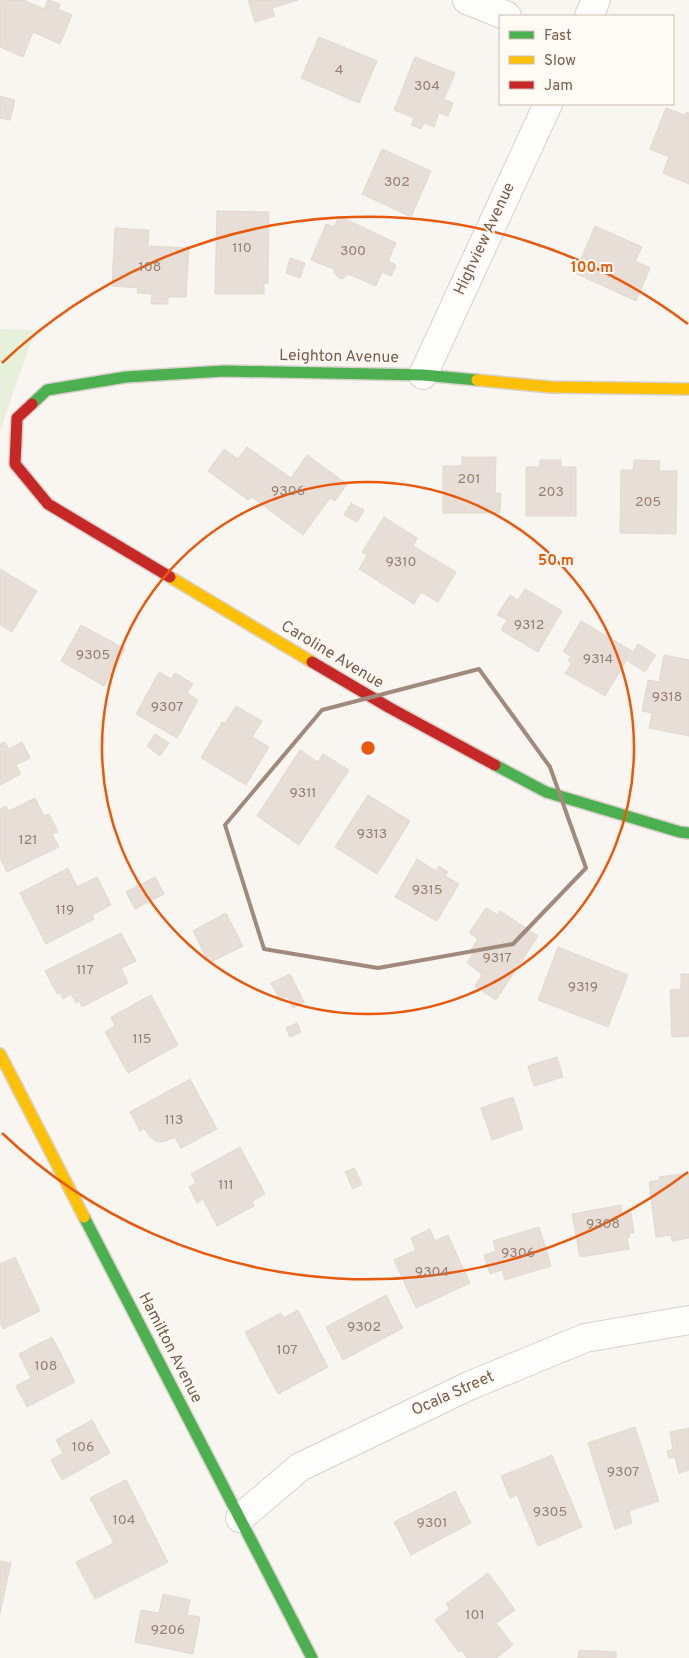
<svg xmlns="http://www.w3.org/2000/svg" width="689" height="1658" viewBox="0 0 689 1658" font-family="Overpass,sans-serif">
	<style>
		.green { fill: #e7f0db }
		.building { fill: #e6ded7; stroke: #e2d8d2 }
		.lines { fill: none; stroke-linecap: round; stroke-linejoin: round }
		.street-casing { stroke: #d7d1cb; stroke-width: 30 }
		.fast-casing { stroke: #d9d2cb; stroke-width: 14 }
		.slow-casing { stroke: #d9d2cb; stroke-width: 14 }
		.jam-casing { stroke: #d9d2cb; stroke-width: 14 }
		.street { stroke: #fefefd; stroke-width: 28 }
		.fast { stroke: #4caf50; stroke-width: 11 }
		.slow { stroke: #ffc107; stroke-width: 11 }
		.jam { stroke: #c62828; stroke-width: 11 }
		.marked { fill: none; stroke: #9f8a7d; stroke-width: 4; stroke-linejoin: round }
		.ring { fill: none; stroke: #e8590c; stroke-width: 2.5 }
		.labels { text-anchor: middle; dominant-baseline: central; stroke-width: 4; stroke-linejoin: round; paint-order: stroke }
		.number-label { font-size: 14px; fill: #977e72 }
		.street-label { font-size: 16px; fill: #7a5c4d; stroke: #fffaf3 }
		.centre { fill: #e8590c; stroke: #fffaf3; stroke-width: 2.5 }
		.ring-label { font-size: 15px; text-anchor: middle; font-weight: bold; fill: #e8590c; stroke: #fffaf3; stroke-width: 4; stroke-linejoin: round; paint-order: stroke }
	</style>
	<rect width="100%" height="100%" fill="#f9f5f0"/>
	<path class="green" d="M0,329l35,1 -35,101z"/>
	<path class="building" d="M0,0h24l20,9 4,-9 12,4 -2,5 14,6 -12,29 -27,-12 -10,25 -23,-10z
		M248,0h50l-26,8 3,8 -20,6z
		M319,37l58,24 -18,42 -58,-25z
		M415,57l40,16 -11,26 9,4 -5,13 -9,-3 -5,14 -10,-4 -3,6 -10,-4 3,-7 -20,-8z
		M0,96l15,4 -5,20 -10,-2z
		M666,108l19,7 2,-3 2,1v71l-26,-11 6,-16 -19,-8z
		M382,149l49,22 -20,46 -49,-23z
		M217,211l52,1 -1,71h-4v11h-49z
		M339,216l57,27 -8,18 8,4 -5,11 -9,-4 -6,14 -28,-12 -5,5 -4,-1 -5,-5v-4l-23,-9 15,-36 8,3z
		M595,226l47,21 -7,14 15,7 -14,33 -61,-28z
		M115,228l34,2 -1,16 41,2 -3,49h-18v7h-17l1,-10 -15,-1 1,-5 -26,-2z
		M290,258l15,5 -5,15 -14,-5z
		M247,447l44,31 16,-23 40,29 -12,17 -5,-3 -27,37 -51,-38 -4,3 -40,-29 16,-22 14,10z
		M462,457h34l-1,36h6l-1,20h-57v-47h19z
		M540,460h21v7h15v49h-50v-49h14z
		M634,460l26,1 -1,10h18l-1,63 -56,-1 1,-63h12z
		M351,503l13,7 -7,12 -13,-7z
		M384,517l33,21 -4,8 43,26 -18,30 -17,-10 -7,12 -55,-35 8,-14 -5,-3z
		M0,569l37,22 -25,41 -12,-7z
		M525,589l37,22 -24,41 -37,-22 6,-10 -10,-5 13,-20 8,5z
		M581,621l51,30 -27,45 -40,-23 7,-10 -4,-2 3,-5 -8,-4z
		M81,625l44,24 -21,37 -43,-25z
		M638,644l18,11 -11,17 -17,-11z
		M664,655l25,5v76l-40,-8 3,-15 -10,-2 6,-31 11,2z
		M159,672l12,7 4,-6 18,11 -6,9 11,7 -21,38 -41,-24z
		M236,706l26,15 -10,16 17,10 -23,38 -45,-27 21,-36 3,1z
		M155,734l14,9 -9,13 -13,-10z
		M5,742l4,7 13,-7 8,16 -14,7 5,9 -21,11v-41z
		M300,750l18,12 5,-8 26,16 -50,75 -42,-29z
		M368,795l42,26 -33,53 -42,-27z
		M35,798l9,18 5,-2 9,18 -6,2 7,13 -52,25 -7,-14v-49l6,-3 3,5z
		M417,859l19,12 3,-5 9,6 -3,4 14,8 -22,37 -42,-24z
		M68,868l9,19 20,-10 14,28 -19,10 2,4 -48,25 -26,-51z
		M155,877l9,17 -29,15 -9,-17z
		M486,908l12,7 2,-4 38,25 -42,64 -21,-14 7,-12 -15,-11 7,-11 -3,-2 7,-11 -9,-6z
		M226,913l17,33 -34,17 -16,-32z
		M121,933l15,28 -15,7 7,15 -46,24 -3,-6 -3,2 -5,-9 -8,5 -3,-6 -3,1 -12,-23z
		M558,947l70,28 -20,52 -70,-27z
		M290,974l14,28 -11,6 -6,-12 -7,4 -9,-17z
		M681,974h8v62l-17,1 -2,-47 11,-1z
		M151,995l27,50 -50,28 -23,-41 10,-6 -4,-9z
		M297,1023l4,9 -11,5 -4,-9z
		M557,1057l6,20 -29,9 -6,-20z
		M190,1079l27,50 -36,19 -6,-11 -10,4 -8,1 -7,-5 -6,-9 -4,3 -10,-19z
		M513,1097l10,32 -31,11 -11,-32z
		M240,1147l25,47 -13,7 2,5 -37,20 -14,-27 -6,4 -8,-16 7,-4 -5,-9z
		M354,1168l8,16 -9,5 -8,-17z
		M689,1173v65l-17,3 -1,-6 -15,2 -7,-55 11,-2 -1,-3z
		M621,1205l1,9 9,-1 3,20h-5l1,4 -3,1 2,11 -49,8 -8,-43z
		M539,1227l12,39 -46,14 -3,-10 -12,4 -6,-19 12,-4 -3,-10z
		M430,1229l5,12 13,-6 22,48 -54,25 -22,-48 22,-10 -5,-12z
		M15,1257l25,54 -37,18 -3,-7v-58z
		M386,1295l17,33 -60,32 -17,-33z
		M298,1310l30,57 -50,27 -33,-62 36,-19 3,5z
		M52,1337l23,45 -48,25 -11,-21 15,-8 -12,-24z
		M92,1420l18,33 -48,27 -11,-20 12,-7 -7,-13z
		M635,1427l24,74 -30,10 3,12 -17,6 -27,-86z
		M689,1428v42l-10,3 -4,-16 -6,1 -2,-7 6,-2 -3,-17z
		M552,1455l30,72 -44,19 -21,-51 -7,3 -9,-22z
		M126,1480l42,82 -73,37 -19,-37 38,-19 -24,-45z
		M455,1491l16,32 -60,32 -17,-33z
		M0,1561l11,2 -11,50z
		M488,1573l27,37 -19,13 17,22 -17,13h-29l-5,-8 -3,2 -24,-32 15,-11 -4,-5z
		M163,1594l27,6 -3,15 13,2 -7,37 -58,-12 6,-32 18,3z
		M579,1650l37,2v6h-38z"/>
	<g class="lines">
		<defs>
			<path id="street" d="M467,0l40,16
				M589,16l7,-16
				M423,375l125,-271
				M240,1518l60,-51 171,-82 114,-47 104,-18"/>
			<path id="fast" d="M32,404l15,-14 79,-13 98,-6 199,4 54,5
				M495,765l51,27 134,40 9,1
				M84,1217l228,441"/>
			<path id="slow" d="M477,380l73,7 139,2
				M170,577l142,85
				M0,1054l84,163"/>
			<path id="jam" d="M32,404l-15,14 -2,46 33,40 122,73
				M312,662l78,46 105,57"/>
		</defs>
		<use href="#street" class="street-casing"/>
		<use href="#fast" class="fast-casing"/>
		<use href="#slow" class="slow-casing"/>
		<use href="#jam" class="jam-casing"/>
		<use href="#street" class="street"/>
		<use href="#fast" class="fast"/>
		<use href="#slow" class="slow"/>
		<use href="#jam" class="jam"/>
	</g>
	<path class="marked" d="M479,669l71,98 36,101 -73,76 -135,24 -114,-19 -39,-124 97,-115z"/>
	<g class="ring">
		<circle cx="368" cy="748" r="266"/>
		<path d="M688 1172A531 531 0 0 1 2 1133M2 363A531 531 0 0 1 688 324"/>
	</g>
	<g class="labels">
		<g class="number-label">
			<text x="339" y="70">4</text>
			<text x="427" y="86">304</text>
			<text x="397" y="182">302</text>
			<text x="242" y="248">110</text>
			<text x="353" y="251">300</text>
			<text x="150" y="267">108</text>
			<text x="469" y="479">201</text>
			<text x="288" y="491">9306</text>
			<text x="551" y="492">203</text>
			<text x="648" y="502">205</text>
			<text x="401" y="562">9310</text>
			<text x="529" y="625">9312</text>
			<text x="93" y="655">9305</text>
			<text x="598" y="659">9314</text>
			<text x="667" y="697">9318</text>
			<text x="167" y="707">9307</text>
			<text x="303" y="793">9311</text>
			<text x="372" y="834">9313</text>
			<text x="28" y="840">121</text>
			<text x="427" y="890">9315</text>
			<text x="65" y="910">119</text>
			<text x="497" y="958">9317</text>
			<text x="85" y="970">117</text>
			<text x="583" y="987">9319</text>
			<text x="142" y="1039">115</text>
			<text x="174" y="1120">113</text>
			<text x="226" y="1185">111</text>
			<text x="603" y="1224">9308</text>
			<text x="518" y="1253">9306</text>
			<text x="432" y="1272">9304</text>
			<text x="364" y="1327">9302</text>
			<text x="287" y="1350">107</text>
			<text x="46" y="1366">108</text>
			<text x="83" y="1447">106</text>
			<text x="623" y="1472">9307</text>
			<text x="550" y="1512">9305</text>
			<text x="124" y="1520">104</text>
			<text x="432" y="1523">9301</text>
			<text x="475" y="1615">101</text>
			<text x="168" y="1630">9206</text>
		</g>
		<g class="street-label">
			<text transform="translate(485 239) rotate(-65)">Highview Avenue</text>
			<text transform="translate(339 357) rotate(1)">Leighton Avenue</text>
			<text transform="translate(332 655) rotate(31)">Caroline Avenue</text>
			<text transform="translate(170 1348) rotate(63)">Hamilton Avenue</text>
			<text transform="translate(453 1394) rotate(-24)">Ocala Street</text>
		</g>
	</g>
	<circle cx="368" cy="748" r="8" class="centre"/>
	<g class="ring-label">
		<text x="592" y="272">100 m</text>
		<text x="556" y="565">50 m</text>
	</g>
	<rect x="499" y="15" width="175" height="90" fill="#fffaf3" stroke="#cabbb1"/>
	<rect x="509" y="31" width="25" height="8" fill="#4caf50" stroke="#cabbb1"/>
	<text x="544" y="40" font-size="15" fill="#7a5c4d">Fast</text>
	<rect x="509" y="56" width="25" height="8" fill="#ffc107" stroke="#cabbb1"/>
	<text x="544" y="65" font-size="15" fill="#7a5c4d">Slow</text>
	<rect x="509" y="81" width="25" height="8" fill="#c62828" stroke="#cabbb1"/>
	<text x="544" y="90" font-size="15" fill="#7a5c4d">Jam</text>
</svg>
